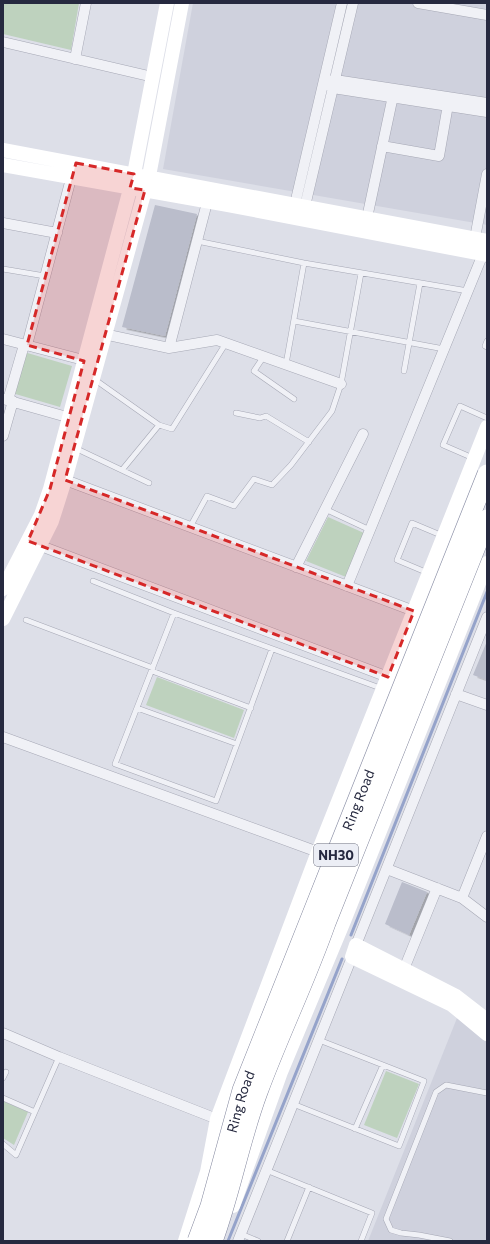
<svg xmlns="http://www.w3.org/2000/svg" width="490" height="1244" viewBox="0 0 490 1244" font-family="Commissioner,sans-serif">
	<style>
		.built { fill: #cfd1dd }
		.green { fill: #bed2be }
		.lines { fill: none; stroke-linecap: round; stroke-linejoin: round }
		.stream { stroke: #95a3ca; stroke-width: 3 }
		.building { fill: #babdcb; filter: url(#shadow) }
		.lane-casing { stroke: #a6a8b5; stroke-width: 6 }
		.street-casing { stroke: #a6a8b5; stroke-width: 11 }
		.lane { stroke: #f0f1f6; stroke-width: 5 }
		.street { stroke: #f0f1f6; stroke-width: 10 }
		.secondary { stroke: #fff; stroke-width: 14 }
		.highway-bridge-casing { stroke: #84889f; stroke-width: 20; stroke-linecap: butt }
		.highway-bridge { stroke: #fff; stroke-width: 19 }
		.marked { fill: #d62828; fill-opacity: 0.2; stroke: #d62828; stroke-width: 3; stroke-dasharray: 8 5; stroke-linejoin: round }
		.labels { text-anchor: middle; dominant-baseline: central; stroke-width: 3; stroke-linejoin: round; paint-order: stroke }
		.shield { fill: #eceef5; stroke: #616476; stroke-width: 1 }
		.shield-label { font-size: 13px; font-weight: bold; fill: #26293f }
		.street-label { font-size: 14px; fill: #26293f; stroke: #eceef5 }
	</style>
	<defs>
		<filter id="shadow"><feDropShadow dx="4.5" dy="2.5" stdDeviation="0" flood-color="#0004"/></filter>
	</defs>
	<rect width="100%" height="100%" fill="#dddfe8"/>
	<path class="built" d="M193,3h294v222l-324,-56z
		M457,1018l30,24v199h-119z"/>
	<path class="green" d="M3,3h76l-8,47 -68,-16z
		M24,352l48,14 -12,41 -48,-14z
		M328,517l36,16 -18,44 -40,-16z
		M157,677l87,33 -10,28 -88,-33z
		M386,1071l33,13 -22,54 -33,-13z
		M3,1101l25,11 -14,33 -11,-7z"/>
	<g class="lines">
		<path class="stream" d="M351,935l136,-343
			M228,1241l114,-282"/>
	</g>
	<path class="building" d="M155,205l42,9 -32,122 -43,-9z
		M487,641v39l-14,-5z
		M402,882l25,10 -18,43 -24,-11z"/>
	<g class="lines">
		<defs>
			<path id="lane" d="M197,241l107,22 164,28
				M3,269l42,7
				M294,321l150,28
				M487,341l-2,5 2,1
				M264,356l-10,15 40,28
				M286,364l18,-101
				M404,371l16,-88
				M94,379l65,46 13,4 54,-86
				M236,413l24,5 6,-2 43,26
				M75,448l74,35
				M473,458l-30,-13 17,-39 27,12
				M122,470l37,-45
				M325,509l45,21
				M190,527l17,-31 27,10 20,-27 18,6 19,-20 41,-54 9,-27 20,-111
				M428,573l-31,-13 15,-37 31,13
				M93,581l81,32 209,76
				M174,613l-59,151 101,37 56,-152
				M26,620l127,48
				M152,671l99,37
				M137,708l100,36
				M3,1078l3,-6
				M3,1098l32,14
				M293,1104l106,42 25,-65 -105,-41
				M355,1129l28,-64
				M3,1144l13,11 43,-98
				M266,1170l106,43 -11,28
				M241,1234l17,7
				M287,1241l22,-54
				M450,1241l-31,-6 -18,-2 -10,-3 -5,-11 50,-127 10,-7 41,8"/>
			<path id="street" d="M418,3l69,12
				M3,42l150,35
				M75,59l11,-56
				M329,81l6,-1 152,23
				M328,85l5,3 154,24
				M382,146l57,10 10,-57
				M295,204l47,-201
				M305,206l48,-203
				M367,218l27,-127
				M3,223l54,10
				M475,238l12,-64
				M99,333l70,15 48,-8 124,44
				M3,339l88,23
				M27,345l46,-174
				M169,348l40,-153
				M3,399l71,20
				M8,400l16,-55
				M3,436l10,-35
				M60,478l354,133
				M33,543l355,134
				M296,567l67,-133
				M347,586l138,-337
				M456,694l31,11
				M3,737l315,115
				M387,869l75,29 25,19
				M462,898l25,-62
				M356,945l131,-328
				M404,969l33,-81
				M3,1033l56,24 158,62
				M238,1241l114,-284"/>
		</defs>
		<use href="#lane" class="lane-casing"/>
		<use href="#street" class="street-casing"/>
		<use href="#lane" class="lane"/>
		<use href="#street" class="street"/>
		<path class="secondary" d="M3,150l484,91
			M3,165l225,40 259,50
			M3,589l38,-74 9,-26 84,-315 33,-171
			M3,619l49,-98 13,-41 84,-304 33,-173
			M487,1020l-31,-24 -100,-51 -4,12 100,48 35,29
			M233,1206l48,-134 63,-151 143,-358
			M185,1241l22,-69 10,-53 101,-267 169,-425"/>
		<defs>
			<g id="highway-bridge">
				<path id="s1" d="M197,1241l13,-35 32,-116 245,-616"/>
				<path d="M213,1241c18,-49 27,-101 45,-149 21,-57 48,-112 68,-169l161,-404"/>
			</g>
		</defs>
		<use href="#highway-bridge" class="highway-bridge-casing"/>
		<use href="#highway-bridge" class="highway-bridge"/>
	</g>
	<path class="marked" d="M76,163l58,11 -4,14 15,2 -80,290 349,131 -26,66 -360,-136 22,-52 34,-128 -57,-16z"/>
	<g class="labels">
		<rect class="shield" x="314" y="844" width="44" height="22" rx="3"/>
		<g class="shield-label">
			<text x="336" y="855">NH30</text>
		</g>
		<g class="street-label">
			<text stroke="none"><textPath href="#s1" startOffset="470">Ring Road</textPath></text>
			<text stroke="none"><textPath href="#s1" startOffset="146">Ring Road</textPath></text>
		</g>
	</g>
	<rect width="490" height="1244" fill="none" stroke="#26293f" stroke-width="8"/>
</svg>
